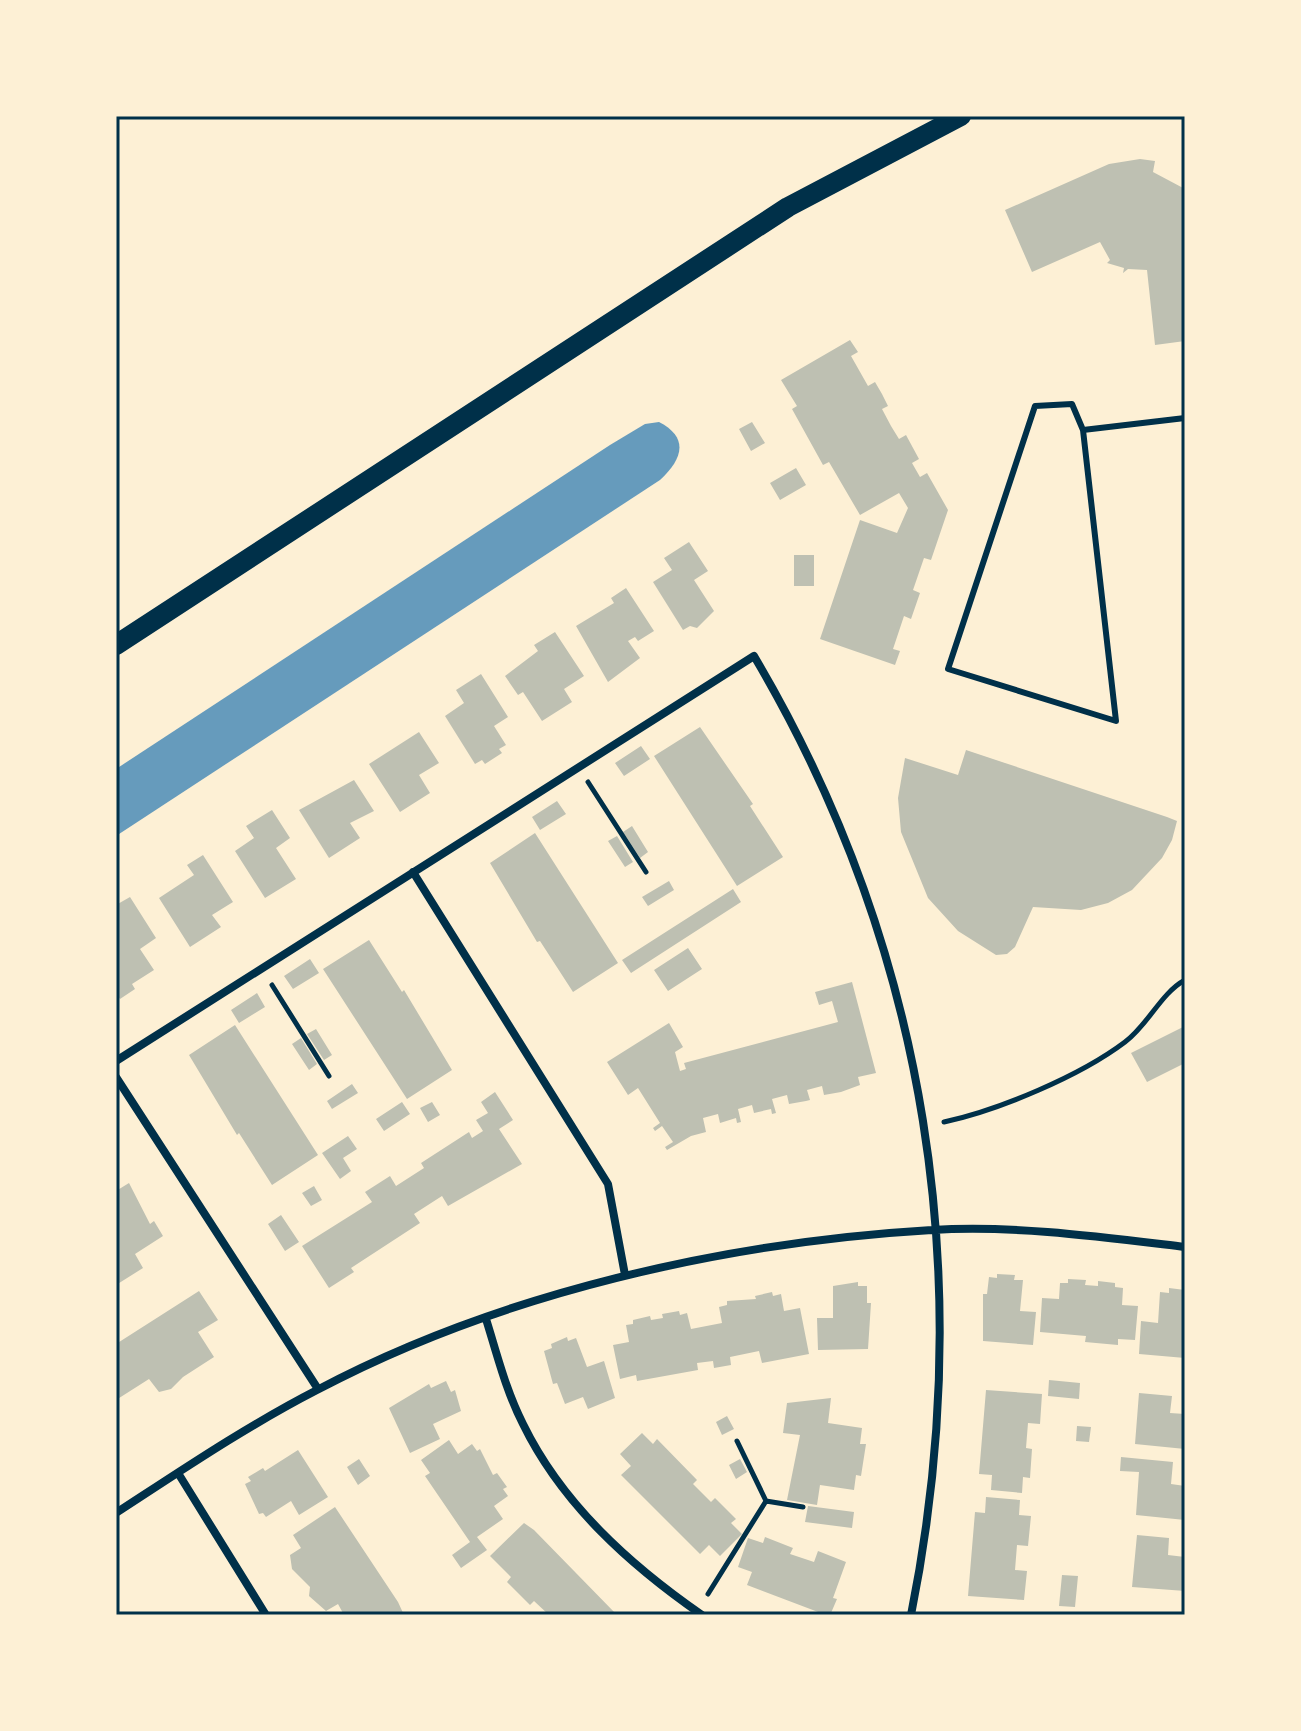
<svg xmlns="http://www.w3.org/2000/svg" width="1301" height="1731" viewBox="0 0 1301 1731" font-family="'Source Sans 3',sans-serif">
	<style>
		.water { fill: #669bbc }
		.building { fill: #bec0b2 }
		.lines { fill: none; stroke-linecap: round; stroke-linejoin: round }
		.path { stroke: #003049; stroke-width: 5 }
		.service { stroke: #003049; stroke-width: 6 }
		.minor { stroke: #003049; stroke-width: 8 }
		.primary { stroke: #003049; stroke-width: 20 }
		.neatline { fill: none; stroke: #003049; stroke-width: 3 }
	</style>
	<rect width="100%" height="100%" fill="#fdf0d5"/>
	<path class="water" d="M659,422c31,16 23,38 1,58l-544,356v-67l494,-324 35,-21z"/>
	<path class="building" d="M1140,159l15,2 -2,11 32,17v152l-30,4 -8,-75 -19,-1 -5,4 1,-5 -17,-5 3,-3 -10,-18 -68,30 -27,-62 104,-46z
		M850,340l8,12 -7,4 17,30 7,-4 7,12 6,12 -6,3 9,17 8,13 7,-4 13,24 -7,4 8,14 7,-4 21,37 -17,50 -7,-2 -11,32 7,3 -9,26 -7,-3 -11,33 7,2 -5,14 -75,-26 40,-119 37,13 11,-25 -9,-15 -39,22 -31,-53 -6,3 -31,-56 5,-3 -16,-26z
		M752,422l13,21 -14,8 -12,-22z
		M796,468l10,17 -26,15 -10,-17z
		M689,542l19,29 -14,9 20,31 -17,17 -7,-2 -7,4 -30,-48 19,-12 -8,-12z
		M794,555h20v31h-20z
		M626,588l28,43 -16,10 -3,-4 -7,4 12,17 -32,24 -32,-56 38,-23 -3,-5z
		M555,632l29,44 -20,13 8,13 -30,19 -19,-29 -5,3 -13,-19 33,-25 -4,-6z
		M481,674l27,43 -14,9 12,19 -7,4 3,4 -17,11 -3,-4 -7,4 -30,-48 19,-13 -8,-13z
		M700,727l53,77 -3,2 33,51 -46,29 -83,-130z
		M419,732l20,31 -20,12 11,18 -30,19 -31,-48z
		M641,746l9,13 -26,17 -9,-13z
		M966,750l201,67 10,4 -5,19 -10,18 -30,32 -24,13 -27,7 -48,-3 -18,40 -8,7 -11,1 -38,-24 -30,-33 -27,-66 -3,-34 7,-40 53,17z
		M354,780l20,31 -24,12 10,15 -31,20 -30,-48z
		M557,801l9,13 -26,16 -8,-13z
		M272,810l18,28 -14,10 20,31 -31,19 -30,-47 19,-13 -8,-12z
		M632,826l16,26 -8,6 -17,-26z
		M535,833l83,130 -45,29 -33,-51 -3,1 -47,-79z
		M617,836l16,26 -8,5 -17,-26z
		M203,855l30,47 -21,13 9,12 -31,20 -31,-49 35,-23 -7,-10z
		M669,881l5,9 -26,16 -6,-9z
		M733,889l8,13 -110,71 -9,-13z
		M130,897l26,41 -16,11 14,21 -22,14 3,5 -15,10 -4,-6v-71l3,-2 -3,-15z
		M369,940l33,52 2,-2 48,80 -45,29 -84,-130z
		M688,948l14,21 -34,22 -14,-21z
		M310,959l9,14 -26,16 -9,-13z
		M852,982l24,91 -18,4 2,8 -19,7 -17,3 -2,-9 -15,4 3,10 -4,1 -17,3 -2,-9 -15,4 4,14 -4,1 -1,-5 -17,4 -2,-8 -14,4 3,13 -4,1 -1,-5 -16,5 -2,-9 -15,4 3,14 -15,4 -24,14 -2,-3 8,-5 -11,-16 -7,5 -2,-3 7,-5 -22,-35 -10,7 -21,-33 62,-39 14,24 -8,5 5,19 6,-2 -2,-6 154,-41 -6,-21 -13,4 -4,-13z
		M257,993l8,14 -26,16 -8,-13z
		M235,1025l83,130 -46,30 -33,-52 -2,2 -48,-80z
		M1185,1026v37l-38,19 -16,-29z
		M316,1029l16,26 -8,5 -17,-26z
		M301,1038l16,26 -8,6 -17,-26z
		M352,1084l6,9 -26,16 -5,-8z
		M495,1092l18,28 -14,9 23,35 -74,42 -6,-10 -28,18 6,9 -69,45 3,4 -25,16 -27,-42 70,-44 -7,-10 25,-16 6,10 28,-18 -3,-5 48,-31 3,6 11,-7 -7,-11 12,-7 -7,-11z
		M402,1102l8,12 -26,17 -8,-12z
		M432,1102l8,13 -12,7 -8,-14z
		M348,1136l9,13 -14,9 8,13 -11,8 -18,-26z
		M129,1183l21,41 4,-3 9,15 -28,18 8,14 -27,17v-94z
		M314,1186l8,14 -11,6 -9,-13z
		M281,1215l18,27 -14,9 -17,-27z
		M997,1274l18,1 -1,5h9l-3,31 16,1 -3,33 -50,-4v-47h4l2,-17 8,1z
		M1068,1279l18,1 -1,5 13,1v-5l17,2v4l8,1 -1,17 16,1 -3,34 -17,-1v6l-33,-3 1,-6 -46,-4 2,-34 17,1 1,-16h8z
		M858,1282v4h9v17h4l-3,46 -50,1 -1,-32h16v-32z
		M1169,1288l16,2v68l-46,-4 2,-33 17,2 2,-31 9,1z
		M199,1291l19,29 -20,12 16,25 -31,20 -12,12 -12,3 -10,-13 -33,21v-56z
		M772,1292l1,4 8,-2 3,17 16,-3 9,46 -47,9 -3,-12 -29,6 1,8 -17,3 -1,-7 -16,2 1,7 -61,11 -1,-6 -16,4 -7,-34 16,-3 -3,-17 7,-1v-4l17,-4 1,4 12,-2 -1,-4 17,-3 1,4 7,-2 4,16 31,-6 -3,-16 8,-2v-4l29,-2 -1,-3z
		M567,1337l1,4 8,-3 11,29 17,-6 11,37 -27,11 -5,-12 -18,7 -8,-21 -4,1 -9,-33 8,-3 -1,-4z
		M1049,1380l31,3 -1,16 -31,-3z
		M446,1381l5,11 4,-2 6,21 -28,13 7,15 -30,14 -21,-45 40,-24 2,4z
		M986,1390l56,4 -2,30 -12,-1 -2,25 6,1 -2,29 -7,-1 -1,16 -31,-3 1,-15 -13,-1z
		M1139,1393l33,3 -2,17 15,1v35l-50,-5z
		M831,1398l-3,25 34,5 -2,16h6l-5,32 -5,-1 -2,15 -34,-5 -3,20 -30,-5 13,-65 -17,-2 4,-30z
		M727,1416l7,13 -12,6 -6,-13z
		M1077,1426l14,1 -2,15 -13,-1z
		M642,1433l11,11 4,-5 40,41 -4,4 18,18 4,-4 21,21 -5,4 11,11 -22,22 -11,-11 -9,9 -79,-79 10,-9 -11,-12z
		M449,1440l9,14 14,-10 5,7 3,-2 13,26 4,-2 10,14 -4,2 5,7 -14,10 9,13 -26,18 10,13 -26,18 -9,-13 18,-13 -45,-66 5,-3 -9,-13z
		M298,1450l30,47 -29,18 -8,-14 -25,16 -3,-4 -4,1 -14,-30 6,-3 -3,-4 15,-9 2,3z
		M1121,1457l52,5 -2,22 14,2v34l-49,-5 3,-43 -19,-1z
		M359,1459l11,17 -12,9 -11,-18z
		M740,1459l7,13 -11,7 -7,-14z
		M986,1497l34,3 -1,15 12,1 -3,30 -11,-1 -2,25 12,1 -3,29 -56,-4 7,-84 10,1z
		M808,1506l46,6 -2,16 -47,-6z
		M335,1507l63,95 6,13h-60l-6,-11 -12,7 -17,-15 1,-9 -18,-18 -2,-14 11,-7 -8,-13z
		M524,1523l10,7 83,85h-68l-15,-14 -4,4 -23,-23 4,-5 -21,-21z
		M1137,1535l32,3 -1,17 17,2v34l-53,-4z
		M765,1537l28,11 -3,6 24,8 4,-11 28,11 -13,36 4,1 -6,14 -5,2 -79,-30 5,-13 -14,-5 10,-29 15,5z
		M1062,1575l16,1 -3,31 -16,-1z"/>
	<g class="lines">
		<path class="path" d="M588,782l58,90
			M272,985l57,91
			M944,1122c55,-12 136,-46 181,-80 23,-17 36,-49 60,-62
			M766,1501l37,6
			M708,1594l58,-93 -29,-60"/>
		<path class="service" d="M1072,404l11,26 33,291 -168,-52 87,-263z
			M1083,430l102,-12"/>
		<path class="minor" d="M413,872l195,312 17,91
			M116,1061l638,-405c174,294 224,625 157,959
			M116,1077l202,312
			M486,1319c11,35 20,72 37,105 39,80 107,141 179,191
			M178,1473l88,142
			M116,1513c66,-43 131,-87 201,-123 183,-97 409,-148 615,-160 84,-5 170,7 253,17"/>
		<path class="primary" d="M116,645l672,-438 173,-91"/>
	</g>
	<rect width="1301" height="1731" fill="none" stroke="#fdf0d5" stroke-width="236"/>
	<rect x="118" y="118" width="1065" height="1495" class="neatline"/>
</svg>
